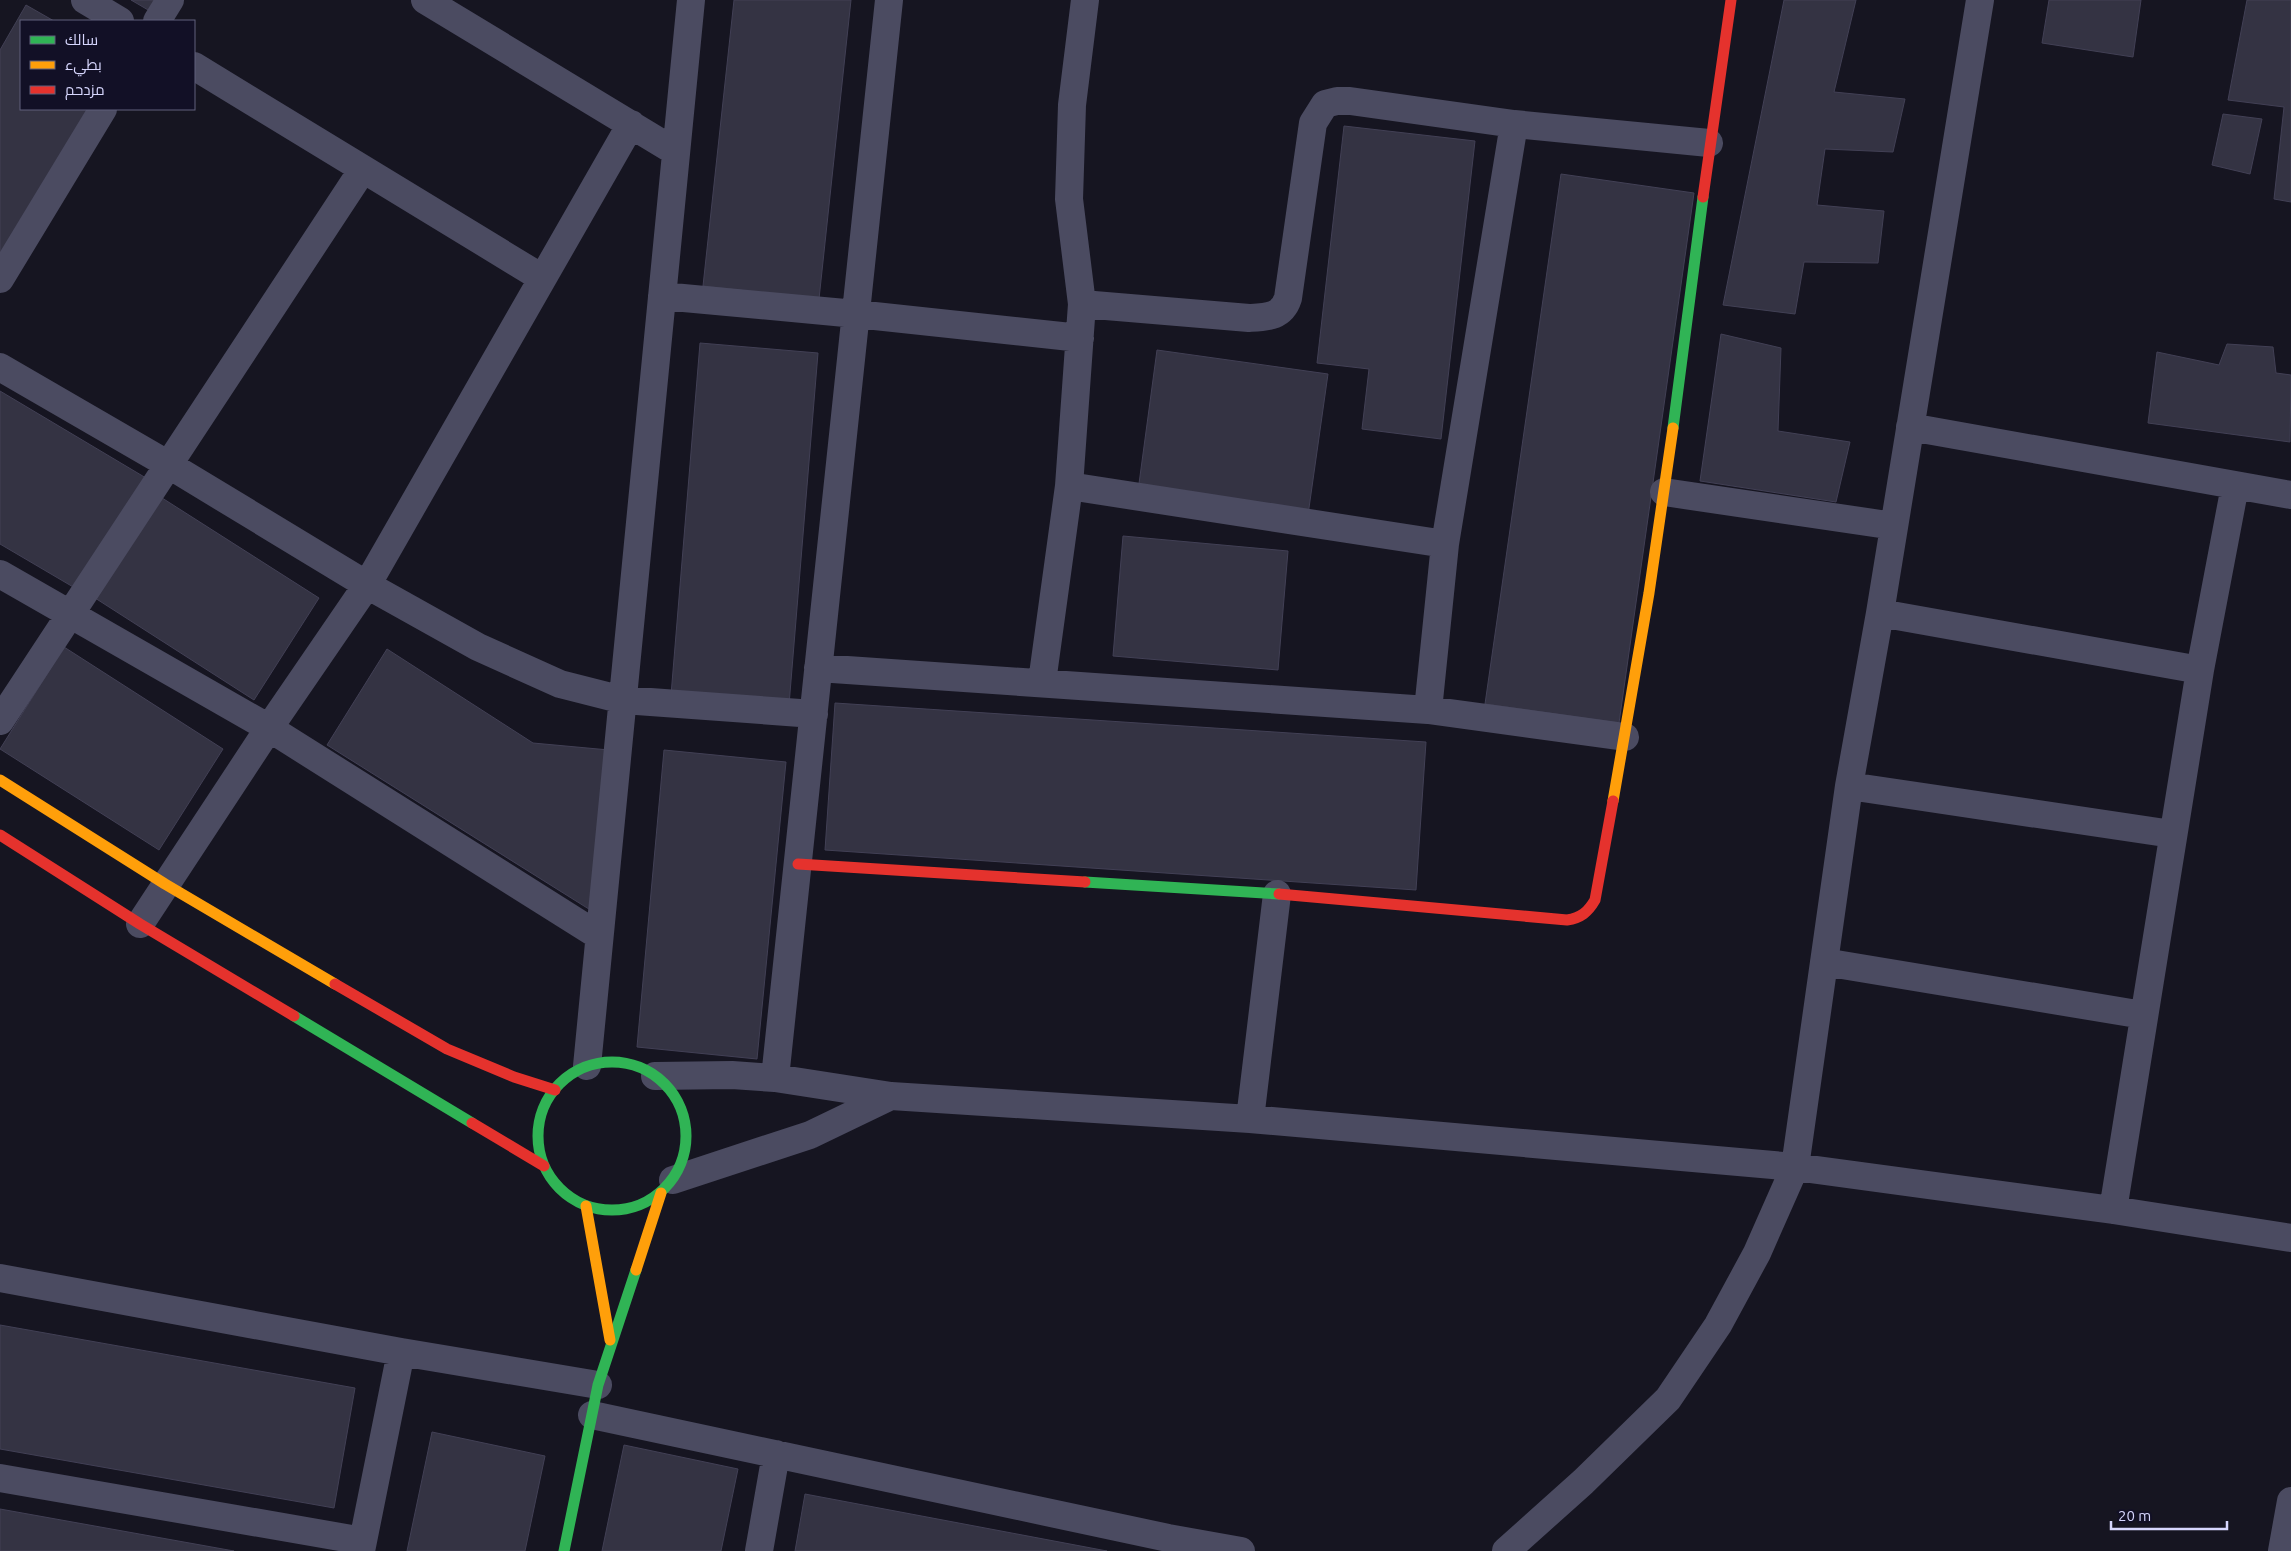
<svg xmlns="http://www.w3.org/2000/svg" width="2291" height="1551" viewBox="0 0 2291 1551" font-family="Ubuntu,Cairo,sans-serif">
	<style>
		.building { fill: #343343; stroke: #424055 }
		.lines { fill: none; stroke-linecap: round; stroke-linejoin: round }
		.street { stroke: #4b4b61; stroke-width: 28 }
		.fast { stroke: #30b455; stroke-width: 11 }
		.slow { stroke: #ff9f0a; stroke-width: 11 }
		.jam { stroke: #e5322d; stroke-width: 11 }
	</style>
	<rect width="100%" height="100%" fill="#161521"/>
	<path class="building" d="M131,0h32l-8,14z
		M734,0h117l-32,299 -116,-13z
		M1784,0h72l-22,92 71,7 -12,53 -68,-3 -8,56 67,6 -6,52 -74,-1 -9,52 -72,-9z
		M2049,0h92l-8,57 -91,-14z
		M2247,0h44v202l-17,-3 10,-92 -56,-7z
		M26,5l28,16h-33v88h70l-91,156v-215z
		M2223,114l39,5 -12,55 -38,-9z
		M1344,126l131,15 -34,298 -79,-10 7,-60 -52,-6z
		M1561,174l133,19 -75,530 -134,-19z
		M1721,334l60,14 -3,83 72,11 -14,60 -136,-21z
		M700,343l118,10 -29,352 -118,-10z
		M2227,344l46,3 3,26 15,2 -1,67 -142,-19 9,-71 62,13z
		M1157,350l171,24 -20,141 -170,-24z
		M0,391l146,87 -66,113 -80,-47z
		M159,496l160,102 -65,102 -159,-102z
		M1123,536l165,15 -10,119 -165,-14z
		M64,647l159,102 -64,101 -159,-101z
		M387,649l146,94 76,7 -17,161 -265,-166z
		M835,703l591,39 -10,148 -591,-40z
		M664,750l122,12 -29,297 -120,-12z
		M0,1325l355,63 -21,120 -334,-59z
		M432,1432l113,24 -20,95h-118z
		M624,1445l114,24 -17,82h-119z
		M805,1494l302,57h-312z
		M0,1509l234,42h-234z"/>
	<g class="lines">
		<path class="street" d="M85,0l35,21
			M425,0l251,152
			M157,21l13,-21
			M194,66l348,212
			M0,279l103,-170
			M662,296l194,18 224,24
			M1082,304l167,14c18,-1 33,-1 39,-20l25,-175 12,-19 12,-3h13l164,23 195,19
			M0,367l169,98 198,120 111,62 82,37 63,16 191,14
			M1910,427l381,68
			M1069,486l376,58
			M1664,492l230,34
			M0,574l269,154 330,208
			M1880,613l320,57
			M818,668l610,42 197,27
			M1042,682l27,-196 13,-182 -13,-105 3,-94 13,-105
			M1428,710l17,-166 69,-420
			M0,721l363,-552
			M1849,786l323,48
			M140,924l129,-196 98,-143 264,-461
			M1824,962l319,53
			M587,1066l104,-1066
			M655,1076l77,-1 43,3 116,18 359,23 545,48 318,43 178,28
			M775,1078l114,-1078
			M1250,1119l27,-225
			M673,1180l137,-45 81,-39
			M2113,1210l87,-540 35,-184
			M0,1278l401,74 197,33
			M592,1415l576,123 73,13
			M0,1478l363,63
			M361,1551l40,-199
			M759,1551l17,-97
			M1506,1551l77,-69 85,-83 50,-74 39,-72 38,-86 54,-381 31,-173 100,-613
			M2282,1551l9,-50"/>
		<path class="fast" d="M1673,428l30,-231
			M1085,882l194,12
			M294,1016l178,107
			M538 1136a74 74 0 1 1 148 0a74 74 0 1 1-148 0Z
			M564,1551l34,-166 38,-115"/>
		<path class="slow" d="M0,780l165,104 170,100
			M1613,801l36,-208 24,-165
			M586,1206l24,134
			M636,1270l25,-77"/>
		<path class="jam" d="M1703,197l28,-197
			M0,835l140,89 154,92
			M798,864l287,18
			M1279,894l288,26c14,-2 21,-8 28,-20l18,-99
			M335,984l112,65 67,28 41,13
			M472,1123l72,43"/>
	</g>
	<rect x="20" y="20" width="175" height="90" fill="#121026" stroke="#61607c"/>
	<rect x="30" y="36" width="25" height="8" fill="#30b455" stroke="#61607c"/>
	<text x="65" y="45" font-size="15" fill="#d7d7fe">سالك</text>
	<rect x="30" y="61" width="25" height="8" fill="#ff9f0a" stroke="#61607c"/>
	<text x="65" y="70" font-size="15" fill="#d7d7fe">بطيء</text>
	<rect x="30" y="86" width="25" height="8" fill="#e5322d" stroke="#61607c"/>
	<text x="65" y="95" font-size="15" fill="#d7d7fe">مزدحم</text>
	<path d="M2111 1521v8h116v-8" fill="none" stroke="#d7d7fe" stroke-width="2.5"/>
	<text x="2118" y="1521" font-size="15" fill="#d7d7fe" stroke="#121026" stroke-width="4" paint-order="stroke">20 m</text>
</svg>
